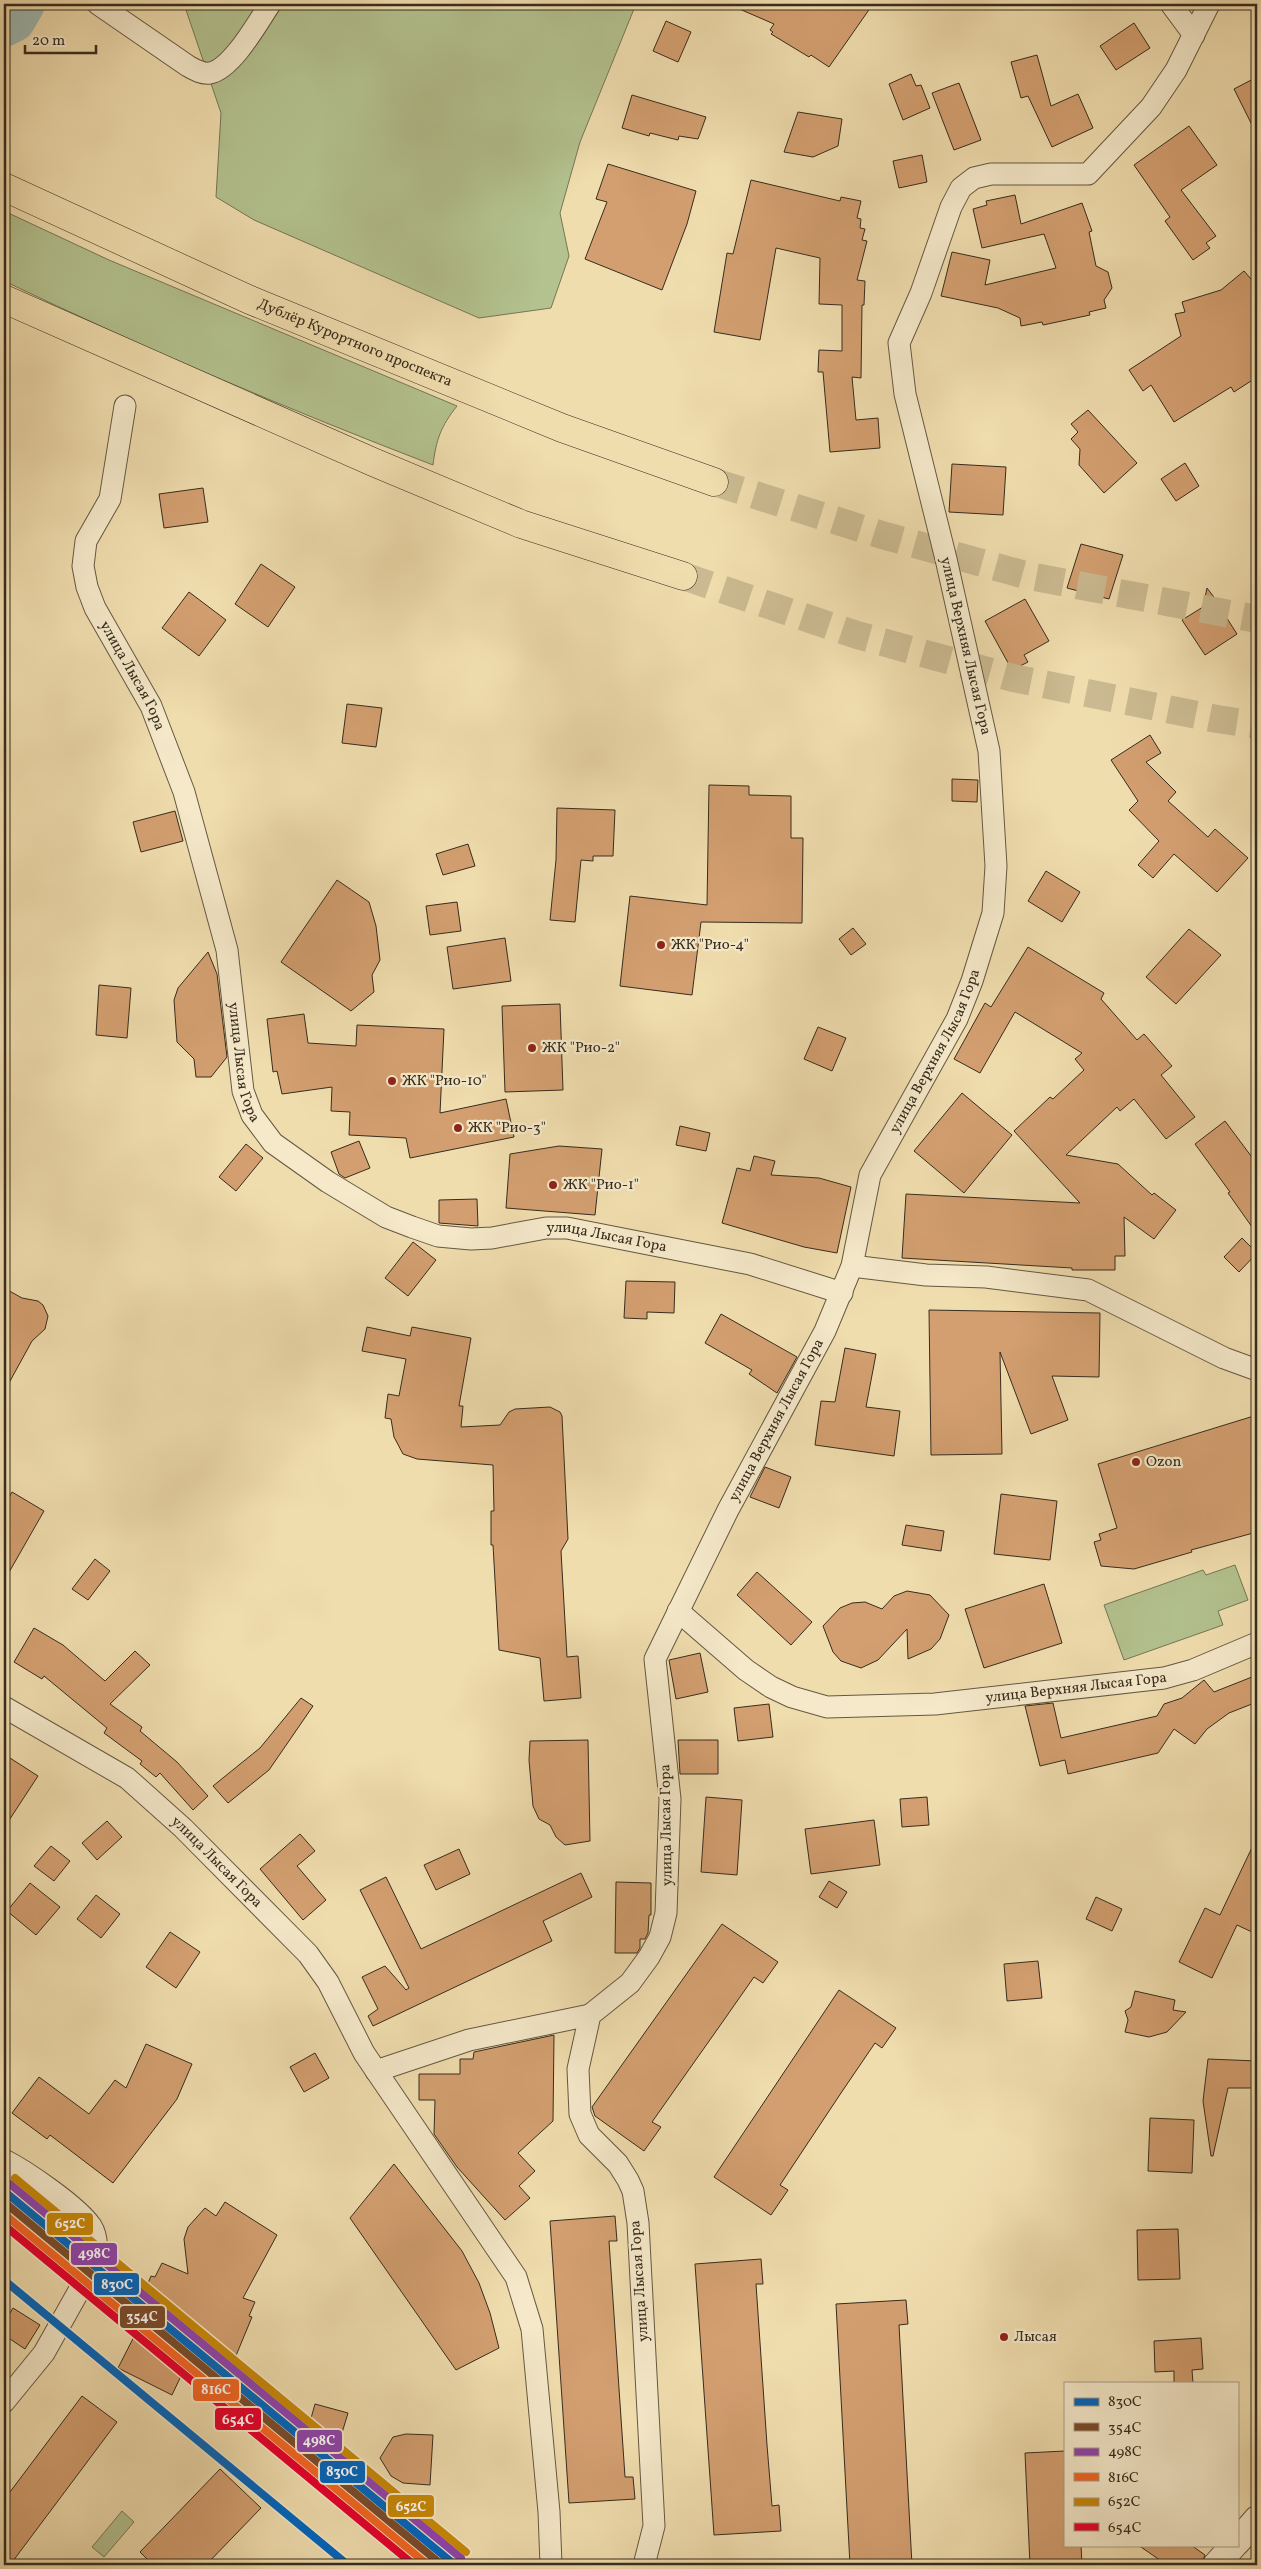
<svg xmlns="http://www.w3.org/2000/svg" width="1261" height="2569" viewBox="0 0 1261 2569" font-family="Vollkorn,serif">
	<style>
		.green { fill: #b3c28f; stroke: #757756 }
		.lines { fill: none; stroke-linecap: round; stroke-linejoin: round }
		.river { stroke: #9dbab3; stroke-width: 42 }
		.building { fill: #d39f70; stroke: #372c1e }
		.primary-tunnel { stroke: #cbba91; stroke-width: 28; stroke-dasharray: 28 14; stroke-linecap: butt }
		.minor-casing { stroke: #655842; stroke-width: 23 }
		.tertiary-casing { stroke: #655842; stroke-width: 28 }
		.primary-casing { stroke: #372c1e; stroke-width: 29 }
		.minor { stroke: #f5e9ca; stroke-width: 21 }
		.tertiary { stroke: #f5e9ca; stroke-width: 26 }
		.primary { stroke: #f0ddae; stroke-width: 28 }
		.rail-1-casing { stroke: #f5e9ca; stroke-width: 11 }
		.rail-2-casing { stroke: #f5e9ca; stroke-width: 11 }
		.rail-3-casing { stroke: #f5e9ca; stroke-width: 11 }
		.rail-4-casing { stroke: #f5e9ca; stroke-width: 11 }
		.rail-5-casing { stroke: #f5e9ca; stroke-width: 11 }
		.rail-6-casing { stroke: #f5e9ca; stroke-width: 11 }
		.rail-1 { stroke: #0065bd; stroke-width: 8 }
		.rail-2 { stroke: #7a4b2a; stroke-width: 8 }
		.rail-3 { stroke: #8e44ad; stroke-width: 8 }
		.rail-4 { stroke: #f26522; stroke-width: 8 }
		.rail-5 { stroke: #c78808; stroke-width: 8 }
		.rail-6 { stroke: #e4002b; stroke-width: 8 }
		.poi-dot { fill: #8f2418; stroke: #f5e9ca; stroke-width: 2 }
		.labels { text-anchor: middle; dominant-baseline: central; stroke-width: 4.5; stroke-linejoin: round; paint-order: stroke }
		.street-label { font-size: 15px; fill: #372c1e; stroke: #f5e9ca }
		.poi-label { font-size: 15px; fill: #372c1e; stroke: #f5e9ca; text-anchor: start }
		.line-badge { stroke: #f5e9ca; stroke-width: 2 }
		.badge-label { font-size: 14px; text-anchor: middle; font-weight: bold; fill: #fff }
	</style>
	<rect width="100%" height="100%" fill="#f0ddae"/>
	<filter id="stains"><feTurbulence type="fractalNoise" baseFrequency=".004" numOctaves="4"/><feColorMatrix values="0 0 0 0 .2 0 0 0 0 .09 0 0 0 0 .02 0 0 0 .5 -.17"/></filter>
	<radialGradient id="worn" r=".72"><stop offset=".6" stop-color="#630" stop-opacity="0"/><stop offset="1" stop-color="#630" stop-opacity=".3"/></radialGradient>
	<path class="green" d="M180,4h456l-56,138 -20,71 9,43 -18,52 -72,10 -225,-98 -38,-23 5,-84 -36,-106z
		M4,211l105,49 348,146c-16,20 -21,34 -24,59 -146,-56 -289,-117 -429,-184z
		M1235,1565l13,35 -30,11 5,14 -99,35 -20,-55 99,-35 3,5z
		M122,2511l12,11 -30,35 -12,-10z"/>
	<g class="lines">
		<path class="river" d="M4,26l10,-5 10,-17"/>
	</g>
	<path class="building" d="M728,4h145l-44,63 -18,-12 -2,2 -38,-23 2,-2 -3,-2 4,-6z
		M666,21l25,11 -13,30 -25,-11z
		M1134,23l16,25 -34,22 -16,-24z
		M1037,55l14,51 27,-12 15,34 -41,19 -24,-51 -7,2 -10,-36z
		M911,74l5,12 5,-1 9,23 -27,12 -14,-36z
		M1257,77v58l-23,-46z
		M959,83l22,57 -27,10 -22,-57z
		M632,95l74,22 -8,22 -19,-3 -1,4 -28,-7 -1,3 -27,-8z
		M798,112l44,7 -4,27 -25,11 -29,-5z
		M1189,126l28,39 -36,25 35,46 -10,7 4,5 -17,12 -28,-39 5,-4 -36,-52z
		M922,155l5,27 -28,6 -6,-27z
		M608,164l88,27 -9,33 -25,66 -77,-31 22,-57 -11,-3z
		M751,180l89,21 1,-4 20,4 -4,17 4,1 -1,9 5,1 -3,11 5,1 -10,39 8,1 -1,24h-2l-1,73 -9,-1 4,43 22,-2 2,30 -50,4 -7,-80h-5l1,-22 23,1v-46l-23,-1 1,-46 -44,-10 -16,92 -46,-8 13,-79 6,1z
		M1015,195l6,29 61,-21 10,28 -3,1 7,34 12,6 4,16 -8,12 2,8 -17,4 1,3 -47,10 -1,-3 -21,4 -1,-8 -22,-10 -57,-12 11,-44 38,8 -5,25 71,-17 -12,-34 -62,14 -9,-39 14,-4 -1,-4z
		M1244,271l13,15v91l-23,15 -3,-5 -57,35 -23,-37 -8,6 -14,-21 52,-34 -6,-22 10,-2 -3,-10 39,-12z
		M1088,410l49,53 -33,30 -25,-28 1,-16 -9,-10 7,-7 -7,-8z
		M1185,463l14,23 -23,15 -15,-22z
		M952,464l54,3 -3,48 -54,-3z
		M203,488l5,34 -44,6 -5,-34z
		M1081,544l42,11 -14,44 -42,-11z
		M261,564l34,23 -27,40 -33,-23z
		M1207,588l13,17 1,4 16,25 -32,21 -23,-35 21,-13z
		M189,592l37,28 -27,36 -37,-28z
		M1025,599l24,42 -25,14 4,7 -16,8 -27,-49z
		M347,704l35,4 -6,39 -34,-4z
		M1150,735l11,18 -15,9 30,30 -8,9 40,36 7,-8 33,29 -31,34 -43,-38 -21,24 -15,-13 21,-24 -30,-31 9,-9 -27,-41z
		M952,779l26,1 -1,22 -25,-1z
		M709,785l40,1v9l42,1v42h12l-1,85 -101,-1 -9,73 -72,-9 10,-90 77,9z
		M557,808l58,2 -2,46h-20v5l-12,-1 -6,62 -25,-2 6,-60z
		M175,811l8,30 -42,11 -8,-30z
		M468,844l7,22 -32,9 -7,-21z
		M1046,871l34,21 -18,30 -34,-21z
		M337,880l32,22 7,24 4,34 -8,15 2,17 -23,19 -70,-49z
		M457,902l4,29 -31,4 -4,-29z
		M853,928l13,16 -15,11 -12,-16z
		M1189,929l32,26 -45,49 -30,-27z
		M505,938l6,43 -58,8 -6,-42z
		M1028,947l76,46 -3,6 36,41 7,-6 28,32 -11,9 34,42 -29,22 -32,-40 -14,12 -3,-4 -51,48 52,9 34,31 2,-2 22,17 -22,29 -30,-22 1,39h-10v14h-43v-2l-170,-10 4,-64 174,9 -66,-72 36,-34 3,2 31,-29 -9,-11 7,-6 -67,-41 -35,61 -26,-14 31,-56 6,4z
		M208,952l9,22 10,83 -16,20h-15l-2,-18 -17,-17 -3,-42 4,-12z
		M99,985l32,3 -4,50 -31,-3z
		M560,1004l3,86 -58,2 -3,-86z
		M304,1014l4,29 48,3 1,-21 87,4 -4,84 66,-14 8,38 -104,21 -4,-20 -57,-3 1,-23 -19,-1 1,-24 -50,7 -5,-23 -4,1 -6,-53z
		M818,1027l28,11 -14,33 -28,-12z
		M962,1093l50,42 -48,58 -50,-42z
		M1225,1121l32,43v70l-29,-41 2,-1 -35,-48z
		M680,1126l30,7 -4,18 -30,-6z
		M359,1141l11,27 -25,10 -6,-4 -8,-22z
		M246,1144l17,14 -27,33 -17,-14z
		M559,1146l43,3 -7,66 -89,-7 4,-54z
		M754,1156l21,5 -4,14 48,3 32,9 -14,66 -33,-6 -82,-24 15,-55 13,3z
		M477,1199l1,27 -39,-3v-23z
		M1242,1238l15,15 -18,19 -15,-15z
		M413,1242l23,18 -28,36 -23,-18z
		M626,1281l49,1 -1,31 -27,-1v7l-23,-1z
		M4,1288l18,10 16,3 5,4 5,11 -3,13 -13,12 -28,51z
		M929,1310l171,3 -1,64 -47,-1 16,44 -37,14 -31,-82 2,102 -71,1z
		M721,1314l76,43 -20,36 -28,-19 3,-4 -47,-27z
		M367,1327l43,9 2,-9 59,11 -12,68h4l-2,21 39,-2 9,-13 6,-3 35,-2 10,5 2,4 6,123 -7,12 6,106 11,-1 3,42 -37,3 -4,-43 -41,-8 -6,-105h-2v-34h3l-1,-46 -76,-6 -14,-5 -9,-17 -3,-18 -6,-1 3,-24 11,2 7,-37 -44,-8z
		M845,1348l31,6 -10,53 34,4 -6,45 -79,-11 6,-44 14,1z
		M1257,1415v117l-66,18 1,2 -58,17 -33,-3 -7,-24 7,-2 -2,-6 18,-6 -19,-64z
		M765,1467l26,10 -12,31 -29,-11z
		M12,1492l32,19 -40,70v-75z
		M1001,1494l56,7 -7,59 -56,-6z
		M906,1525l38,6 -3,20 -39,-6z
		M95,1559l15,12 -22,29 -16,-11z
		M757,1572l55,50 -21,23 -54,-50z
		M1044,1584l18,59 -78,25 -19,-59z
		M907,1591l23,4 19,20 -9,24 -9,10 -23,10 -1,-30 -29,31 -17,8 -20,-7 -8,-9 -10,-26 17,-18 12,-5 13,-1 17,7 12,-13z
		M34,1628l29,17 42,36 30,-30 15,14 -40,39 32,23 -2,4 37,31 31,34 -15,14 -33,-37 -4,4 -16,-13 2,-3 -38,-28 3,-5 -63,-52 -2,3 -28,-17z
		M700,1653l8,39 -32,7 -7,-39z
		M1257,1675v27l-28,11 -22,16 -12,15 -21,-15 -16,24 -90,21 -3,-14 -25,6 -15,-60 28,-3 8,35 96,-22 7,-12 18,-6 22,-18 10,12z
		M301,1698l12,8 -44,64 -41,33 -15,-17 47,-38z
		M769,1704l4,33 -35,4 -4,-33z
		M588,1740l2,101 -25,4 -9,-8 -6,-12 -11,-6 -6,-13 -4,-46 1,-19z
		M678,1740h40v34h-38z
		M10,1758l28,18 -34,52v-60z
		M706,1797l36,3 -5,75 -36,-3z
		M927,1797l2,28 -27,2 -2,-28z
		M874,1820l6,45 -69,9 -6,-45z
		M107,1821l15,16 -25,23 -15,-17z
		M300,1834l15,17 -18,15 29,34 -23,20 -43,-51z
		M1257,1837v83l-5,12 -15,-7 -25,53 -33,-16 26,-54 15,7z
		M51,1846l19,15 -16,20 -20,-15z
		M459,1849l11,25 -34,16 -12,-25z
		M581,1873l11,24 -49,24 9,20 -179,85 -5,-10 10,-7 -16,-32 23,-11 21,24 3,-2 -49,-98 26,-13 35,72z
		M829,1881l18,11 -10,16 -18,-11z
		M616,1882l35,1v32h-2l-1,18 -3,6h-5v9l-3,5h-22z
		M30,1883l30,24 -24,28 -29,-24z
		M96,1895l24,19 -19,24 -24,-19z
		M1096,1897l26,12 -10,22 -26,-12z
		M722,1924l56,38 -15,21 -9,-6 -35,50 -67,95 9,5 -17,24 -49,-35 -3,-9z
		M170,1932l30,20 -24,36 -30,-21z
		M1038,1961l4,37 -35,3 -3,-37z
		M839,1990l57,38 -14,20 -7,-5 -34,50 -61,92 8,5 -17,25 -57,-38z
		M1135,1991l40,9 -2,10 13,2 -19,20 -18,5 -24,-5 3,-12 -3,-9 6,-4z
		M554,2035l-1,86 -35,32 17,18 -16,15 11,12 -25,22 -48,-53 -23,-33 1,-34h-16v-26h41v-15h13l1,-7z
		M146,2044l46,20 -15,35 -64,84 -63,-48 -3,4 -35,-26 27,-36 50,37 26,-34 11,8z
		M315,2053l14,25 -25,14 -14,-25z
		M1208,2059l49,2v27h-29l-15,68h-2l-8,-55z
		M1150,2118l44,2 -2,53 -44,-2z
		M394,2164l68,87 17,32 11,30 9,35 -43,22 -106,-152z
		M225,2202l52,33 -34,63 12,4 -6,14 3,1 -17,41 -38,-16 -25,53 -54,-27 25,-49 -8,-4 16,-39 4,1 7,-14 26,11 -4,-35 4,-12 17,-19 11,8z
		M47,2205l9,5 24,22 -16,33 -37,-18z
		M615,2216l2,25h-8l16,236h8l2,22 -66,4 -19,-282z
		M1178,2229l2,50 -42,1 -1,-50z
		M761,2259l2,25h-7l11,161 5,61 7,-1 2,26 -67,4 -19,-271z
		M906,2300l2,24 -9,1 13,240h-62l-14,-261z
		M13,2308l27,17 -15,24 -21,-14v-12z
		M1201,2338l2,31 -11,1 1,13h-19v-12l-19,1 -1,-31z
		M82,2396l35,26 -107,143h-6v-65z
		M315,2404l33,9 -10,33 -32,-10z
		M406,2434l27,1 -3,50 -27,-2 -12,-7 -11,-18 13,-21z
		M1065,2451v94h16l1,20h-52l-5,-112z
		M220,2469l41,39 -55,57h-53l-13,-13z
		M1138,2545h53l14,10 -4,10h-34z"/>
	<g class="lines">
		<path class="primary-tunnel" d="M714,482l168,53 147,41 228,43
			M683,576l174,59 156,43 204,41 40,6"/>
		<defs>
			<g id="minor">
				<path d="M98,4l90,62c7,4 14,8 22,7 22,-4 48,-51 60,-69"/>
				<path d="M1171,4l23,31"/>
				<path id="s1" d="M125,406l-15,93 -24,42 -3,25 4,21 8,21 56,98 33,86 43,158 16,141 9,24 21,28 55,39 58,35 26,10 26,9 33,3 21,-1 54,-10h21l183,36 92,29"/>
				<path d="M852,1266l74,9 60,2 102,13 136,68 33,12"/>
				<path id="s2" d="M678,1611l68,59 25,17 21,10 35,10 108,-3 229,-26 29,-8 64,-27"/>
				<path id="s3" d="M4,1707l123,71 56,50 125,126 20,28 36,71 152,224 16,52 17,183 2,53"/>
				<path d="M376,2071l93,-31 121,-25"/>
				<path d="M4,2160c22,11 73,46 87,66 7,11 6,26 3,38l-50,89 -40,49"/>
				<path id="s4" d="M644,2565l10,-39 -16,-303 -5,-32 -5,-11 -10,-16 -29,-29 -9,-21 -2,-45 12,-54 40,-32 19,-26 11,-20 6,-24 4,-114 -15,-140 73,-149 97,-179 27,-65 18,-91 87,-156 15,-38 21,-68 3,-47 -7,-115 -43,-192 -41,-165 -6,-51 22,-50 30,-86 10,-19 13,-10 17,-4h97l63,-67 25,-37 33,-66"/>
			</g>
			<path id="tertiary" d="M1237,2542l20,-23
				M1216,2565l18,-20"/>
			<g id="primary">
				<path id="s5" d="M4,187l246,113 312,128 152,54"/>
				<path d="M4,299l369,163 148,62 162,52"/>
			</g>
		</defs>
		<use href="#minor" class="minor-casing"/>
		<use href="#tertiary" class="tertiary-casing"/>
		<use href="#primary" class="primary-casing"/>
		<use href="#minor" class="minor"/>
		<use href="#tertiary" class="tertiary"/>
		<use href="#primary" class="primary"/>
		<defs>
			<path id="rail-1" d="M4,2191l451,374
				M4,2280l344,285"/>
			<path id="rail-2" d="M4,2202l438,363"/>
			<path id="rail-3" d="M10,2184l451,374"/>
			<path id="rail-4" d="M4,2214l424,351"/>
			<path id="rail-5" d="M15,2178l451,374"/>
			<path id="rail-6" d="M4,2225l410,340"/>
		</defs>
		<use href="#rail-1" class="rail-1-casing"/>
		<use href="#rail-2" class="rail-2-casing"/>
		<use href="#rail-3" class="rail-3-casing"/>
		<use href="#rail-4" class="rail-4-casing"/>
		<use href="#rail-5" class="rail-5-casing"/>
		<use href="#rail-6" class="rail-6-casing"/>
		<use href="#rail-1" class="rail-1"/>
		<use href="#rail-2" class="rail-2"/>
		<use href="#rail-3" class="rail-3"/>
		<use href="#rail-4" class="rail-4"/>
		<use href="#rail-5" class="rail-5"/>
		<use href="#rail-6" class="rail-6"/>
	</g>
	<g class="poi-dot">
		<circle cx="661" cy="945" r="5"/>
		<circle cx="532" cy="1048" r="5"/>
		<circle cx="392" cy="1081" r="5"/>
		<circle cx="458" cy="1128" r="5"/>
		<circle cx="553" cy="1185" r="5"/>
		<circle cx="1136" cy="1462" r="5"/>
		<circle cx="1004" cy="2337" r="5"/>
	</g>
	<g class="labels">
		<g class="street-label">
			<text stroke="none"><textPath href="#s5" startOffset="384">Дублёр Курортного проспекта</textPath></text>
			<text transform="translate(965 646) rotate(77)">улица Верхняя Лысая Гора</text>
			<text stroke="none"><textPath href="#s1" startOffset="289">улица Лысая Гора</textPath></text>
			<text stroke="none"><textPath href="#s4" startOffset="1630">улица Верхняя Лысая Гора</textPath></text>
			<text stroke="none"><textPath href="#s1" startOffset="694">улица Лысая Гора</textPath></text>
			<text stroke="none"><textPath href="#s1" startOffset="1144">улица Лысая Гора</textPath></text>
			<text stroke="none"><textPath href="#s4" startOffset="1225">улица Верхняя Лысая Гора</textPath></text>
			<text stroke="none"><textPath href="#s2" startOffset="430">улица Верхняя Лысая Гора</textPath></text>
			<text transform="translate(667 1825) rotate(-91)">улица Лысая Гора</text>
			<text stroke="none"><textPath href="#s3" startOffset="265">улица Лысая Гора</textPath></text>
			<text transform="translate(640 2281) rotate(-94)">улица Лысая Гора</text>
		</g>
		<g class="poi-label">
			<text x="671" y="945">ЖК "Рио-4"</text>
			<text x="542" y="1048">ЖК "Рио-2"</text>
			<text x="402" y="1081">ЖК "Рио-10"</text>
			<text x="468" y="1128">ЖК "Рио-3"</text>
			<text x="563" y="1185">ЖК "Рио-1"</text>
			<text x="1146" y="1462">Ozon</text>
			<text x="1014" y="2337">Лысая</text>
		</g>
	</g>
	<g class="line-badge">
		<rect x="46" y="2212" width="48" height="24" rx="5" fill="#c78808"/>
		<rect x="70" y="2242" width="48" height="24" rx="5" fill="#8e44ad"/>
		<rect x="93" y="2272" width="47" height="24" rx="5" fill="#0065bd"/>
		<rect x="119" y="2305" width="47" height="24" rx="5" fill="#7a4b2a"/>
		<rect x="192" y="2378" width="48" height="24" rx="5" fill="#f26522"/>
		<rect x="214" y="2407" width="48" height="24" rx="5" fill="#e4002b"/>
		<rect x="296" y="2429" width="47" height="24" rx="5" fill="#8e44ad"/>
		<rect x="319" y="2460" width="47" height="24" rx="5" fill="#0065bd"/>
		<rect x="387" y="2494" width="48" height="24" rx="5" fill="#c78808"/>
	</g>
	<g class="badge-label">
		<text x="70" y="2228">652С</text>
		<text x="94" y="2258">498С</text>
		<text x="117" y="2289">830С</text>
		<text x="142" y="2321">354С</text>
		<text x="216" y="2394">816С</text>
		<text x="238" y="2424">654С</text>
		<text x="319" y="2445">498С</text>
		<text x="342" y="2476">830С</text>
		<text x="411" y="2511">652С</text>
	</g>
	<rect width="1261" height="2569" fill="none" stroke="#f0ddae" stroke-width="20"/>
	<rect x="5" y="5" width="1251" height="2559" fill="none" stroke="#372c1e" stroke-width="2.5"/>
	<rect x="10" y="10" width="1241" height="2549" fill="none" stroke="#372c1e"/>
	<rect x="1064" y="2382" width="175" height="165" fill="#f5e9ca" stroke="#a99d85"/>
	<rect x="1074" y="2398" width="25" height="8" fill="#0065bd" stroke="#a99d85"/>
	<text x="1108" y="2406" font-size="15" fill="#372c1e">830С</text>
	<rect x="1074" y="2423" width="25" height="8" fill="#7a4b2a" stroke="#a99d85"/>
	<text x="1108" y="2432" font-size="15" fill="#372c1e">354С</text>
	<rect x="1074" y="2448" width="25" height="8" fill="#8e44ad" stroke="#a99d85"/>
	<text x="1108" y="2456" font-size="15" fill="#372c1e">498С</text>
	<rect x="1074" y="2473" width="25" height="8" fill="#f26522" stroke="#a99d85"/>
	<text x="1108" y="2482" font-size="15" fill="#372c1e">816С</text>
	<rect x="1074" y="2498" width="25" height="8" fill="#c78808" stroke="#a99d85"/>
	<text x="1108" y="2506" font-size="15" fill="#372c1e">652С</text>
	<rect x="1074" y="2523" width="25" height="8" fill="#e4002b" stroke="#a99d85"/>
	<text x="1108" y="2532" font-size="15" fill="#372c1e">654С</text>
	<path d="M25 45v8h71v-8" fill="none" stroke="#372c1e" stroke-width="2.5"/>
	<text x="32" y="45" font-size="15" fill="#372c1e" stroke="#f5e9ca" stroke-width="4" paint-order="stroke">20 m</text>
	<rect width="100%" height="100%" filter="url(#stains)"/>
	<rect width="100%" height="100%" fill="url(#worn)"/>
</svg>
